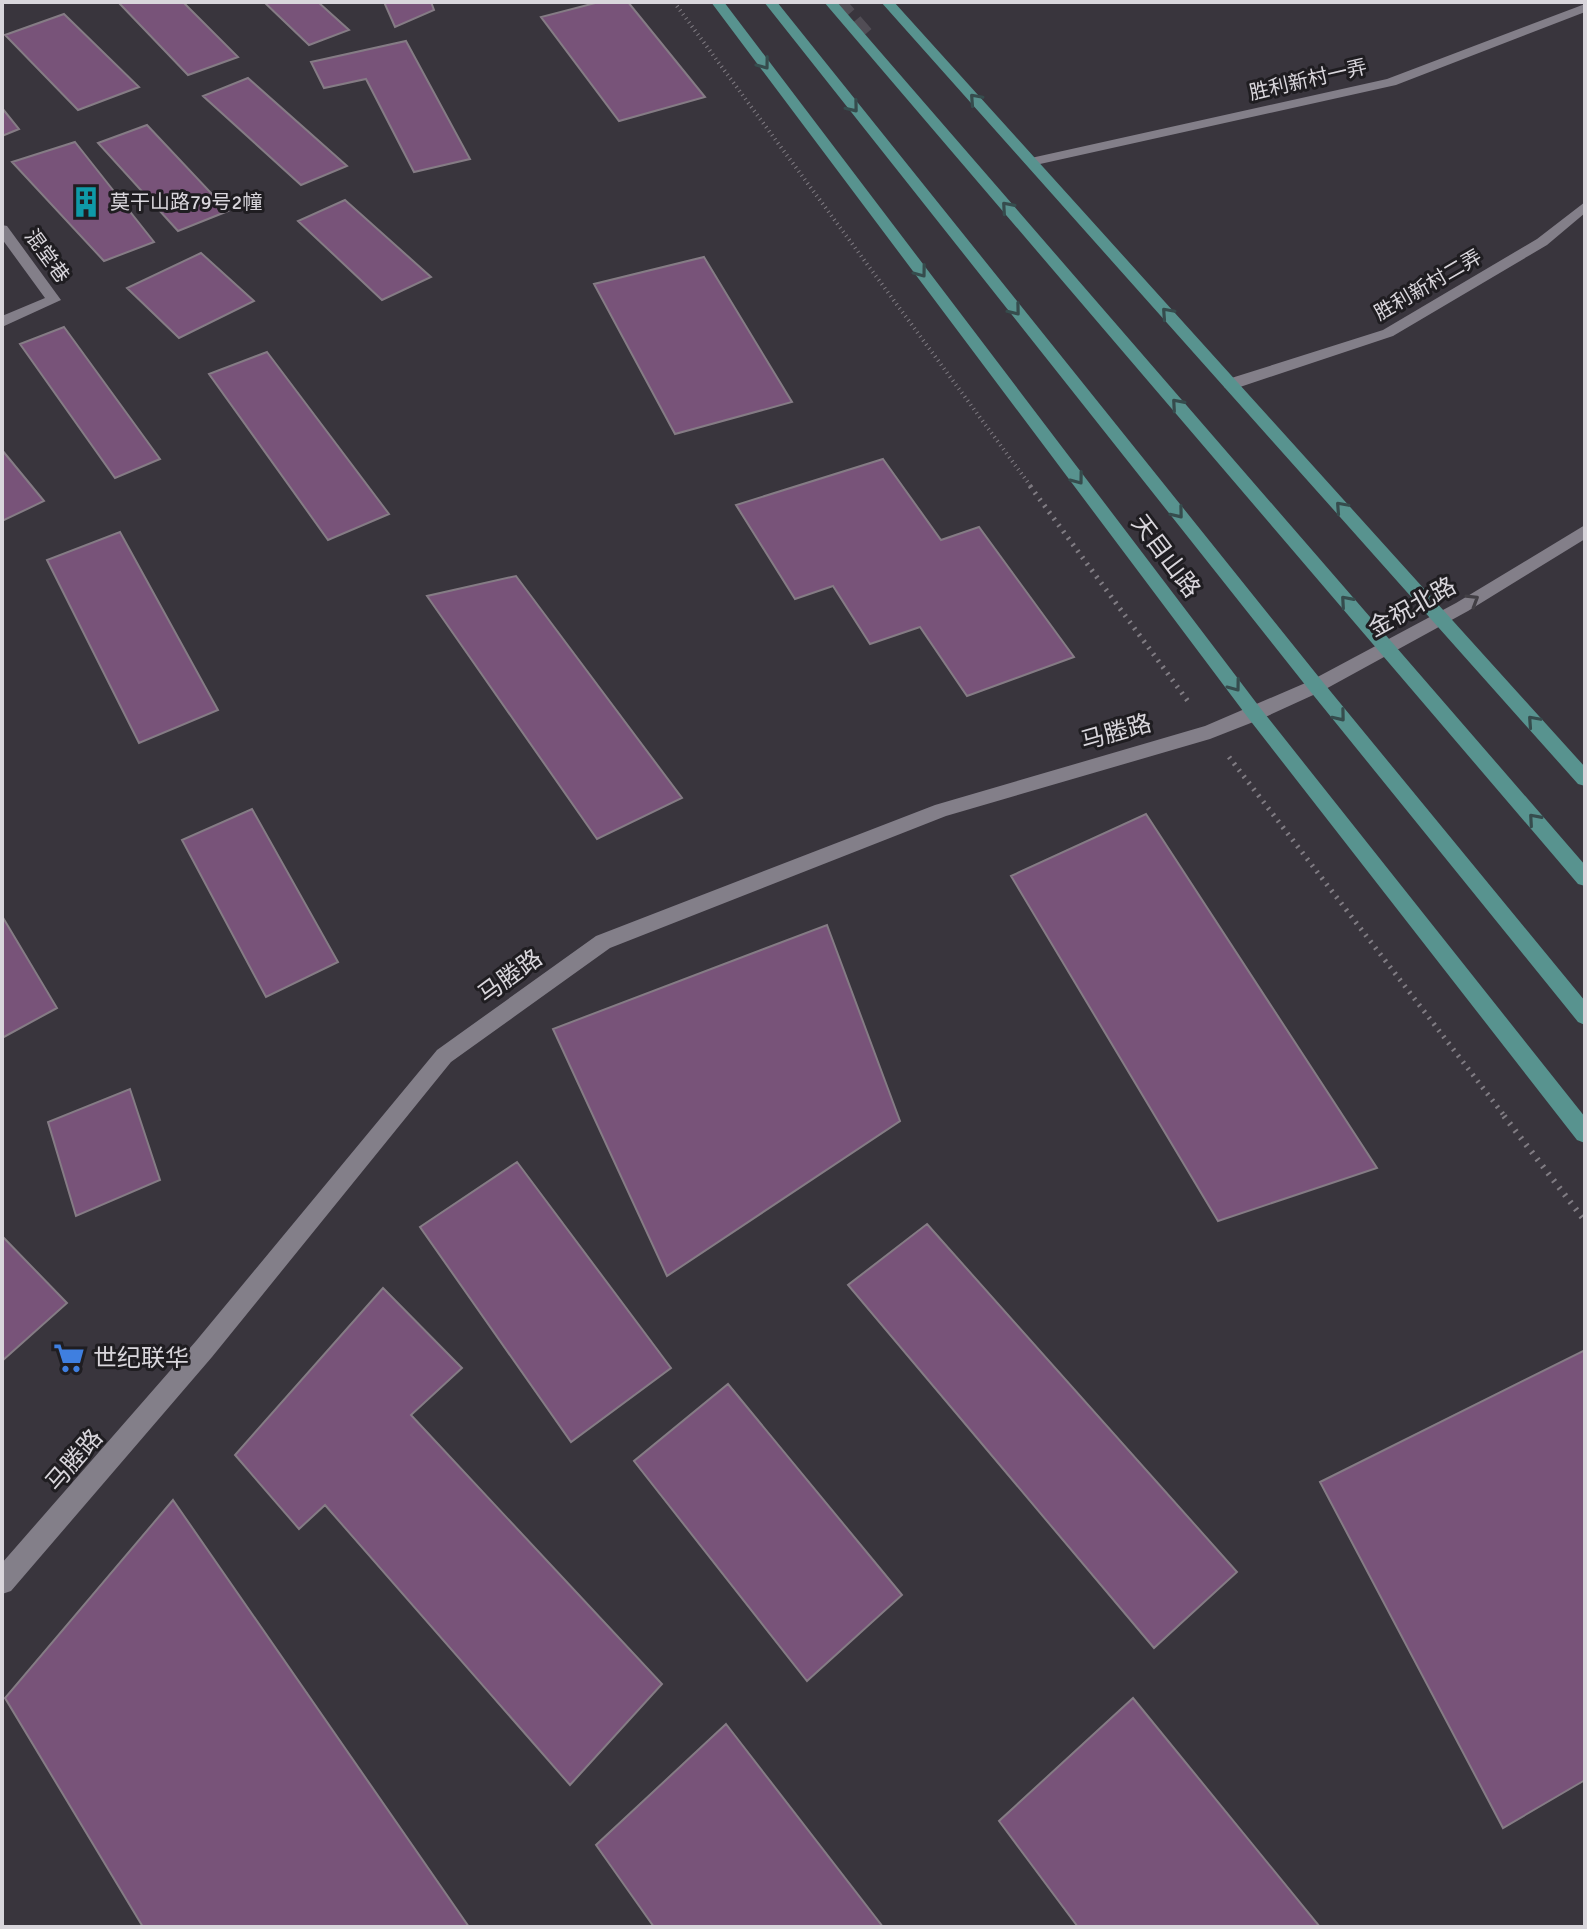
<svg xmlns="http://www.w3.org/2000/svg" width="1587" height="1929" viewBox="0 0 1587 1929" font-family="Signika,'Noto Sans SC',sans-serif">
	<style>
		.building { fill: #785379; stroke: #857c85; stroke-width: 2 }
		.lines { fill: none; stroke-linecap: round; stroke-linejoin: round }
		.highway-tunnel { stroke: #514d55; stroke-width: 17; stroke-dasharray: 17 9; stroke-linecap: butt }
		.path-far2 { stroke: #807c83; stroke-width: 4; stroke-dasharray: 1 4; stroke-linecap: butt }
		.path-far1 { stroke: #807c83; stroke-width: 5; stroke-dasharray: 2 6; stroke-linecap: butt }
		.path { stroke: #807c83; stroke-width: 6; stroke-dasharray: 2 7; stroke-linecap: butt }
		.minor { fill: #837f89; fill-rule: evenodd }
		.major { fill: #58938f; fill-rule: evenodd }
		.oneway { stroke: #364c4d }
		.oneway2 { stroke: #423f45 }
		.labels { text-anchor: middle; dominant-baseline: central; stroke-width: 6; stroke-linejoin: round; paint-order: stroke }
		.far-street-label { font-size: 20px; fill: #d9d6dc; stroke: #1f1d21 }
		.far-poi-label { font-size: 20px; fill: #d9d6dc; stroke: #1f1d21; text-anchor: start }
		.street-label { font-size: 24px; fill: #d9d6dc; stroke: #1f1d21 }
		.poi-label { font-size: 24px; fill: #d9d6dc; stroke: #1f1d21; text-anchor: start }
	</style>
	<rect width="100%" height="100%" fill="#39353d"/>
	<path class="building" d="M118,2h65l55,55 -50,18z
		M264,2h54l31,28 -40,15z
		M384,2h47l3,8 -39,17z
		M599,2h29l77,95 -86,24 -78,-104z
		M64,14l75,73 -61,23 -73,-75z
		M406,41l64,118 -56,13 -48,-93 -42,9 -13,-26z
		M248,78l99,88 -46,19 -98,-89z
		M2,108l17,21 -17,7z
		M147,125l81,86 -50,20 -80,-88z
		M75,142l79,100 -50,19 -92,-99z
		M345,200l86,77 -49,23 -84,-79z
		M201,253l53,48 -75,37 -52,-50z
		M704,257l88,145 -117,32 -81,-150z
		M64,327l96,132 -45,19 -95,-134z
		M267,352l122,162 -61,26 -119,-166z
		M2,450l42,51 -42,20z
		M883,459l58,81 38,-13 95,130 -107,39 -47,-69 -50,17 -37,-58 -38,13 -59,-94z
		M120,532l98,178 -79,33 -92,-183z
		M516,576l166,222 -85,41 -170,-243z
		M252,809l86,153 -72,35 -84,-157z
		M1146,814l231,354 -159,53 -207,-345z
		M2,916l55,92 -55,30z
		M827,925l73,196 -233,155 -114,-247z
		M130,1089l30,91 -84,36 -28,-94z
		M517,1162l154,206 -100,74 -151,-215z
		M927,1224l310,348 -83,76 -306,-363z
		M2,1236l65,67 -65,58z
		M383,1288l79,80 -51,47 251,269 -92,101 -245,-280 -26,24 -64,-74z
		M1585,1350v430l-82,48 -183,-346z
		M728,1384l174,211 -95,86 -173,-220z
		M173,1500l296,427h-326l-138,-229z
		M1133,1698l187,229h-242l-79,-106z
		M726,1724l157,203h-229l-58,-82z"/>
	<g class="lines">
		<path class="highway-tunnel" d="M837,2l31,36"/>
		<path class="path-far2" d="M674,2l358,486"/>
		<path class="path-far1" d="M1030,486l160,218
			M1229,757l277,361"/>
		<path class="path" d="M1504,1116l81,105"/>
		<path class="minor" d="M1585,4v8l-189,73 -365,81 -7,-4 7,-4 356,-79z
			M1585,202v11l-38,32 -154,91 -156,52h-12l-2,-4 2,-4 158,-50 154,-91z
			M2,225l5,1 54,74 -59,27v-11l43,-18 -43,-59z
			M1585,525v14l-117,72 -146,80 -61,28 -51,20 -264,77 -336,132 -159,114 -239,295 -201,234 -9,3v-31l194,-222 241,-291 159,-114 339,-131 270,-79 105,-45 146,-78z"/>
		<path class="major" d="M711,2h13l537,707 324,408v26l-8,-3 -328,-421z
			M764,2h13l545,679 263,320v24l-7,-3 -268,-331z
			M824,2h13l748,863v21l-7,-2z
			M881,2h13l691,765v19l-7,-2z"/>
	</g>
	<defs><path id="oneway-chevron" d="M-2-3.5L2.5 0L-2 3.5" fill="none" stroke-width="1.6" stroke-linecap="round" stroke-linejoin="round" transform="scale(2)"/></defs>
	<g class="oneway">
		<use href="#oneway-chevron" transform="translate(764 64) rotate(53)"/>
		<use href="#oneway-chevron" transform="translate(975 99) rotate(-132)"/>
		<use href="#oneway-chevron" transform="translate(853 107) rotate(51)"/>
		<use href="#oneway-chevron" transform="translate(1007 207) rotate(-131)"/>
		<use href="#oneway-chevron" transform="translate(921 272) rotate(53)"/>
		<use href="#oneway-chevron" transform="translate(1015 310) rotate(51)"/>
		<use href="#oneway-chevron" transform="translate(1167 313) rotate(-132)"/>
		<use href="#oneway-chevron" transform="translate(1177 404) rotate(-131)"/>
		<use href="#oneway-chevron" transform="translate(1078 479) rotate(53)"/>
		<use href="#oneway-chevron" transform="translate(1341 507) rotate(-132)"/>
		<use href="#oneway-chevron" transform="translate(1178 513) rotate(51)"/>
		<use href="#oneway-chevron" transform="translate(1346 601) rotate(-131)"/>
		<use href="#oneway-chevron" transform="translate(1235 686) rotate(53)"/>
		<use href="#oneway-chevron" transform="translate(1340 716) rotate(51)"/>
		<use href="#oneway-chevron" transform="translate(1533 721) rotate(-132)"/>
		<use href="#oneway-chevron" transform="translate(1534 819) rotate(-131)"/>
	</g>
	<use class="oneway2" href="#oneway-chevron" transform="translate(1473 600) rotate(-31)"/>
	<defs>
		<symbol id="building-bare" viewBox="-9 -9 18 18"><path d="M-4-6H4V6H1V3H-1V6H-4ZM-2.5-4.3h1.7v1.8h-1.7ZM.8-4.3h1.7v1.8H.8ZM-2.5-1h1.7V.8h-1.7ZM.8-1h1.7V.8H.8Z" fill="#0f9aa8" stroke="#1f1d21" stroke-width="2.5" paint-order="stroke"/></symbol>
		<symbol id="supermarket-bare" viewBox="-9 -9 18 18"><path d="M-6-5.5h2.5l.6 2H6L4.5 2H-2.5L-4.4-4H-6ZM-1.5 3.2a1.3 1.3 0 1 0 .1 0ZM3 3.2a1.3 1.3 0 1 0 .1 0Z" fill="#3f7fe0" stroke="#1f1d21" stroke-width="2.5" paint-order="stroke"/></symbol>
	</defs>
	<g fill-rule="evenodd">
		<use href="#building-bare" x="64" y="180" width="44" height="44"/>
		<use href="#supermarket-bare" x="47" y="1336" width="44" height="44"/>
	</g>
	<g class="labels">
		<g class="far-street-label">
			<text transform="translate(1308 80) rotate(-13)">胜利新村一弄</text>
			<text transform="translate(47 256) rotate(54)">混堂巷</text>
			<text transform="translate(1428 285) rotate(-30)">胜利新村二弄</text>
		</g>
		<g class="far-poi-label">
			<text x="110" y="202">莫干山路79号2幢</text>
		</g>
		<g class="street-label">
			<text transform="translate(1166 556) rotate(53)">天目山路</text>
			<text transform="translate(1412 607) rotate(-29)">金祝北路</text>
			<text transform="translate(1116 732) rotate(-16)">马塍路</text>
			<text transform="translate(510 976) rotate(-36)">马塍路</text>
			<text transform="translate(74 1460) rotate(-49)">马塍路</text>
		</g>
		<g class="poi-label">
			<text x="93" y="1358">世纪联华</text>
		</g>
	</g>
	<rect width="1587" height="1929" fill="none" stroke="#d9d6dc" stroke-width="8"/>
</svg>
